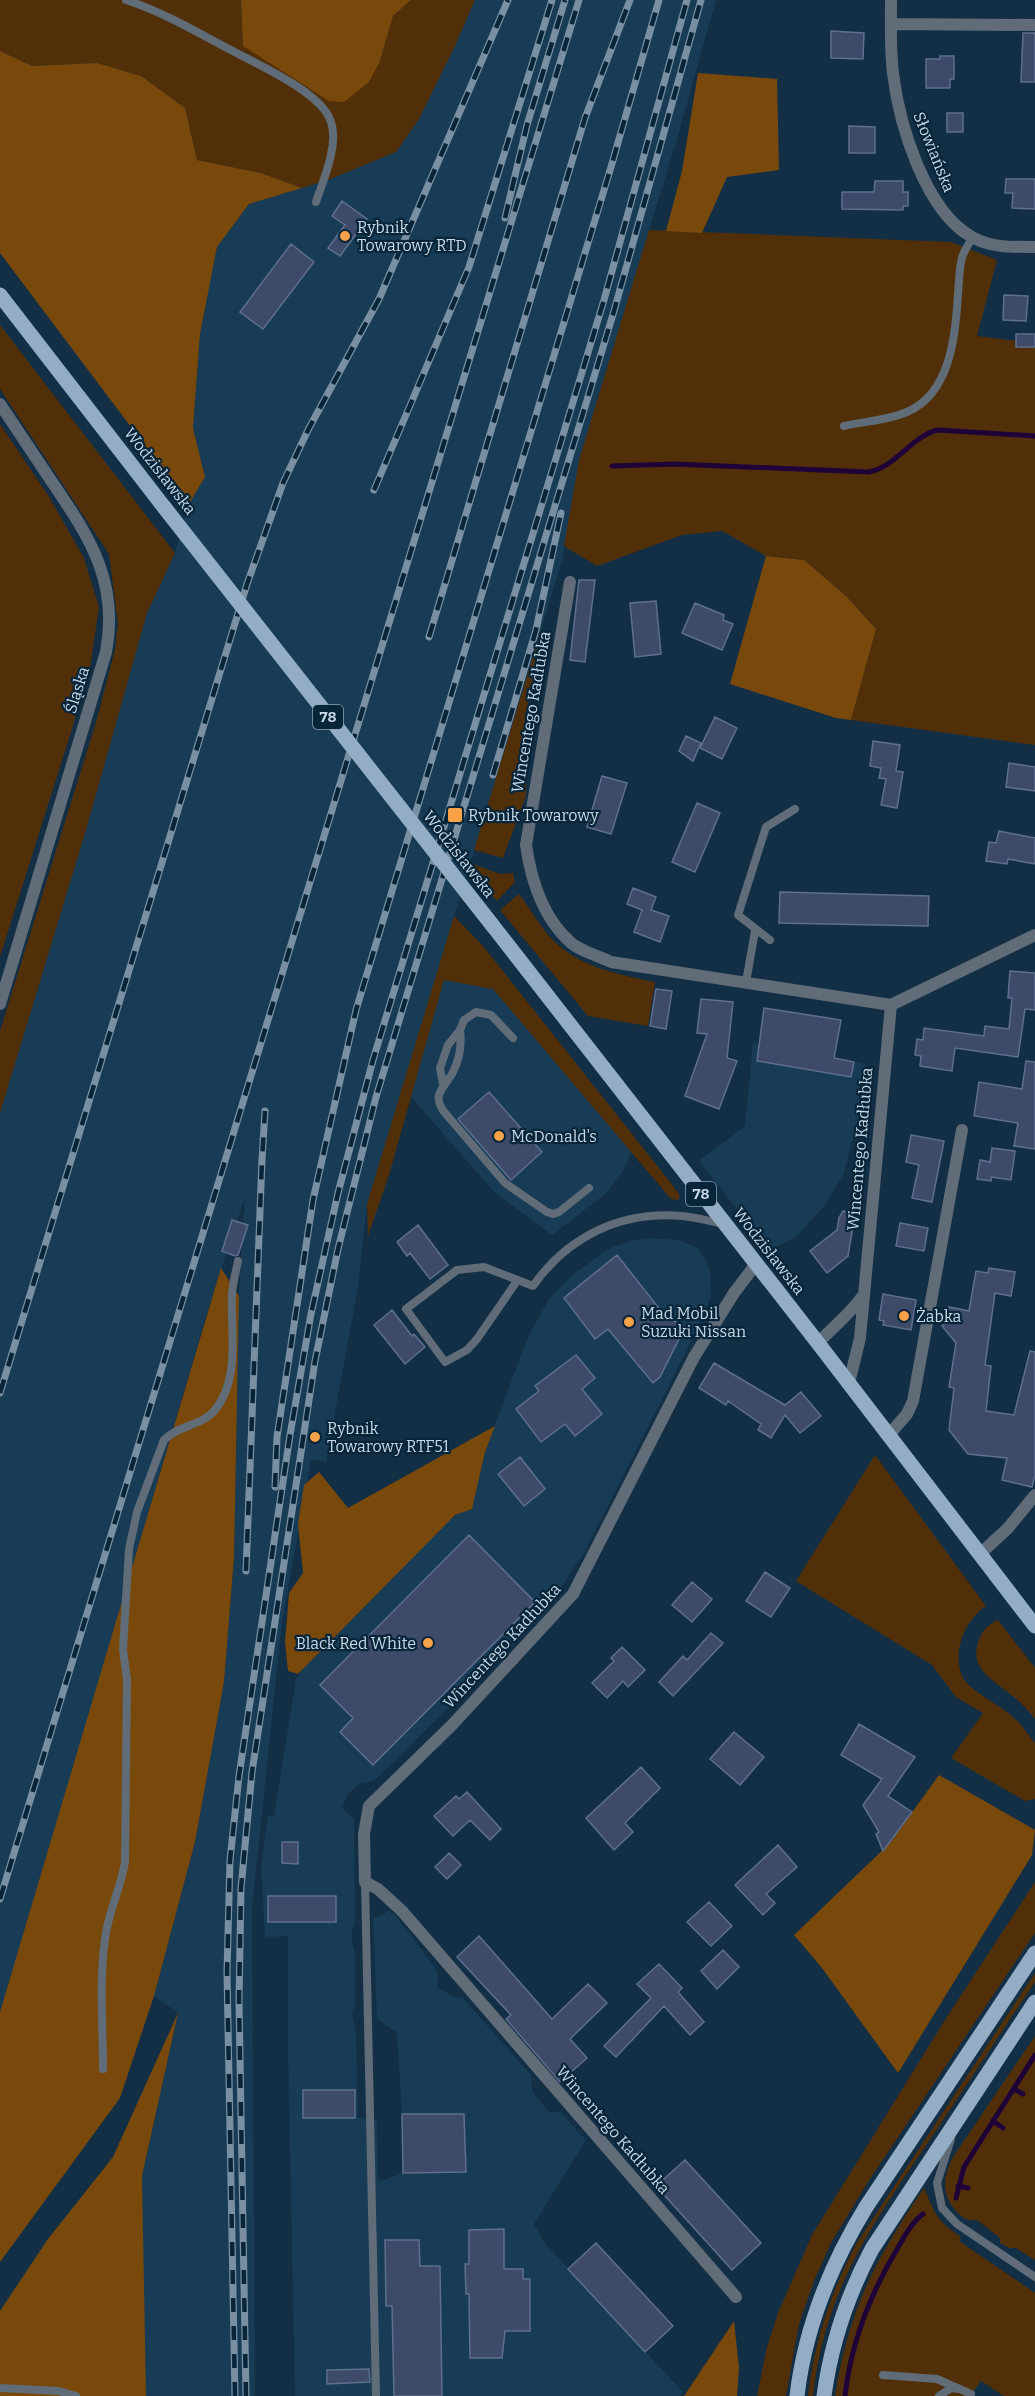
<svg xmlns="http://www.w3.org/2000/svg" width="1035" height="2396" viewBox="0 0 1035 2396" font-family="Bitter,serif">
	<style>
		.built { fill: #183c55 }
		.green { fill: #512f09 }
		.forest { fill: #79480b }
		.lines { fill: none; stroke-linecap: round; stroke-linejoin: round }
		.stream { stroke: #1f0237; stroke-width: 5 }
		.building { fill: #3d4b68; stroke: #5f6f8e; stroke-width: 1.5 }
		.service { stroke: #606d78; stroke-width: 8 }
		.minor { stroke: #606d78; stroke-width: 12 }
		.tertiary { stroke: #606d78; stroke-width: 12 }
		.primary { stroke: #93aec4; stroke-width: 15 }
		.rail-casing { stroke: #7a90a2; stroke-width: 7 }
		.rail { stroke: #08253a; stroke-width: 4.5; stroke-dasharray: 14; stroke-linecap: butt }
		.primary-bridge { stroke: #93aec4; stroke-width: 15 }
		.poi-dot { fill: #f7a248; stroke: #08253a; stroke-width: 2 }
		.labels { text-anchor: middle; dominant-baseline: central; stroke-width: 4.5; stroke-linejoin: round; paint-order: stroke }
		.shield { fill: #08253a; stroke: #8ea3b3; stroke-width: 1.5 }
		.shield-label { font-size: 15px; font-weight: bold; fill: #c8d9e7 }
		.street-label { font-size: 16px; fill: #c8d9e7; stroke: #08253a }
		.poi-label { font-size: 16px; fill: #c8d9e7; stroke: #08253a; text-anchor: start }
	</style>
	<rect width="100%" height="100%" fill="#132f45"/>
	<path class="built" d="M475,0h241l-39,139 -98,321 -17,100 -195,644 -9,83 -32,175 -15,-2 -30,170 -29,279 3,487h-111l-2,-220 36,-163 -24,-17 41,-154 29,-160 10,-124 5,-262 6,-99 -38,115 -172,589 -35,111v-899l86,-283 61,-217 28,-60 14,-49 16,-27 -12,-49 7,-94 17,-87 32,-43 79,-24 68,-28 23,-33 35,-71z
		M444,980l49,8 138,164 -6,15 -17,25 -56,43 -57,-42 -84,-96z
		M753,1043l113,21 -9,61 -14,50 -18,30 -30,33 -26,12 -70,-89 46,-35z
		M649,1238l29,2 20,8 8,12 4,12 1,24 -26,58 -103,203 -7,8 -28,46 -173,170 -13,2 -13,11 -6,14 12,11 1,103 -4,14 4,16v54l-3,7 4,19 2,85 19,3 1,60 5,1 20,-9 -1,-58 -5,-81 -20,-14 -4,-100 16,-8 7,5 40,53 2,8 -1,10 18,10h7l69,78 1,16 17,21h11l26,28 -52,84 10,18 139,150 -3,4h-385l-7,-347v-113l-23,1 -4,-72 7,-50 6,1 22,-137 11,-17 137,-137 18,-14 10,-2 13,-57 42,-113 22,-40 23,-24 38,-27 21,-7z"/>
	<path class="green" d="M0,0h241l2,46 137,15 13,-45 18,-16h64l-21,48 -35,71 -23,33 -68,28 -26,8 -41,-15 -64,-13 -12,-52 -44,-32 -44,-13 -65,3 -32,-15z
		M649,230l302,12 46,18 -20,76 58,7v402l-184,-25 25,-91 -30,-33 -42,-36 -38,-4 -44,-25 -40,4 -85,31 -33,-20 15,-86z
		M0,325l175,228 -28,60 -61,217 -86,283v-82l97,-312 18,-70 3,-26 -9,-69 -109,-165z
		M0,424l48,71 36,63 15,49 -10,68 -89,282z
		M537,644l7,1 -19,70 1,81 -23,62 -29,-8z
		M470,863l30,11 13,-1 2,9 -18,19 -28,-34z
		M519,894c10,13 19,29 30,42 28,31 67,38 106,46l-7,44 -60,-10 -88,-106z
		M454,916l29,30 191,241 6,9 -2,4 -7,-1 -11,-13 -167,-197 -49,-9 -55,195 -21,61 -1,-32z
		M875,1455l111,151c-21,14 -35,46 -23,72 6,12 40,29 51,40 8,7 14,17 21,25v56l-10,2 -74,-43 32,-45 -27,-16 -24,-32 -136,-84z
		M998,1620l37,48v51c-6,-7 -12,-15 -20,-21 -18,-16 -48,-28 -36,-58 3,-10 10,-16 19,-20z
		M1035,1882v51l-167,249 -37,61 -17,38 -15,43 -13,72h-29l10,-49 11,-34 34,-78 133,-215z
		M1035,1973v9c-35,52 -69,104 -104,156 -58,86 -106,150 -118,258h-5c6,-55 24,-107 50,-155z
		M1035,2036v224l-19,-12h-7l-9,-5v-5l-23,-18c-11,1 -14,-2 -21,-9 -15,-17 -13,-35 -3,-54z
		M924,2188c12,27 11,31 37,49l-2,4 76,52v103h-31l-23,-15 -11,15h-135c14,-88 40,-136 89,-208z"/>
	<path class="forest" d="M241,0h170l-18,16 -13,45 -11,21 -25,20 -15,-1 -86,-55z
		M0,51l32,15 65,-3 44,13 44,32 12,52 64,13 41,15 -53,16 -32,43 -17,87 -7,94 12,49 -16,27 -189,-251z
		M698,73l79,6 2,91 -52,7 -25,56 -36,-2 16,-60z
		M766,556l38,4 42,36 30,33 -25,91 -15,-2 -106,-34z
		M221,1268l18,28 -5,262 -10,124 -29,160 -41,154 -34,102 -120,164v-250z
		M495,1426l-10,26 -13,57 -17,6 -157,159 -10,-3 -3,-29 4,-49 14,-20 -5,-49 6,-39 15,-13 29,36z
		M939,1775l96,55 -3,25 -134,218 -76,-105 -28,-33 96,-92z
		M178,2013l-36,163 4,220h-146v-85l48,-72 65,-82z
		M734,2321l5,47 -2,28h-53z"/>
	<g class="lines">
		<path class="stream" d="M612,466l63,-2 193,8c27,-4 43,-35 69,-42l98,6
			M1014,2089l9,5
			M993,2121l10,7
			M958,2186l10,2
			M956,2198l8,-31 71,-112
			M845,2396c6,-54 27,-106 55,-152 6,-11 13,-23 23,-30"/>
	</g>
	<path class="building" d="M831,31l33,2 -1,26 -32,-1z
		M1023,33h12v49h-14z
		M940,56h14v23h-4v9h-24v-29h14z
		M947,113h16v19h-16z
		M849,126l26,1v26h-26z
		M1006,179h29v30l-23,-1 1,-15h-8z
		M875,181h28v11h5v14h-5v4l-61,-1v-17h32z
		M342,201l25,18 -27,37 -12,-8 17,-23 -13,-9z
		M291,244l23,18 -51,67 -23,-17z
		M1004,295l24,1 -2,25 -23,-1z
		M1016,334h19v13h-19z
		M579,580h16l-10,82 -15,-2z
		M656,601l5,53 -26,3 -5,-54z
		M695,603l29,12 -1,5 10,4 -11,26 -40,-17z
		M715,717l22,11 -15,31 -22,-11z
		M686,736l15,7 -8,18 -14,-10z
		M873,741l27,4 -4,26 7,1 -6,36 -16,-3 5,-26 -7,-1 2,-10 -11,-2z
		M1009,763l26,4v24l-29,-4z
		M602,776l25,7 -16,51 -24,-7z
		M697,803l23,10 -25,59 -23,-10z
		M999,831l36,7v26l-27,-5 -1,5 -21,-3 3,-19 7,1z
		M633,888l23,9 -5,13 18,6 -9,26 -26,-10 8,-22 -15,-6z
		M780,892l149,4 -1,30 -149,-3z
		M1010,971l25,2v37l-10,-1 -7,48 -63,-9 -3,23 -32,-5 1,-10 -6,-1 2,-16 6,1 1,-12 60,8 1,-10 24,3 3,-31h-4z
		M656,989l16,2 -6,38 -16,-3z
		M701,999l32,3 -6,56 10,3 -18,48 -34,-13 22,-62 -10,-1z
		M764,1008l77,12 -7,38 20,4 -3,15 -94,-16z
		M1026,1061l9,1v87l-21,-3 4,-23 -44,-7 5,-34 43,7z
		M489,1092l53,60 -31,28 -53,-61z
		M911,1135l33,6 -12,61 -20,-4 7,-33 -13,-3z
		M992,1148l23,3 -4,29 -20,-3v4l-14,-2 3,-19 10,2z
		M843,1211l12,3 -7,42 -21,17 -17,-22 27,-21 2,-12z
		M232,1220l16,5 -10,30 -3,1 -13,-5z
		M900,1223l28,5 -4,23 -28,-5z
		M418,1225l30,40 -18,14 -20,-26 -3,3 -10,-14z
		M617,1255l48,61 20,11 -25,50 -7,6 -45,-54 -13,10 -31,-41z
		M989,1268l26,4 -4,24 -16,-3 -10,72 6,1 -5,45 28,4 16,-64 5,1v123l-3,12 -30,-7 5,-22 -39,-4 -19,-24 5,-42 -5,-1 7,-44 -14,-17 6,-4 1,-15 20,4 7,-40 12,2z
		M883,1294l33,6 -5,30 -28,-5 1,-4 -5,-1z
		M392,1310l20,26 2,-2 11,13 -20,17 -31,-39z
		M576,1355l19,23 -13,11 20,25 -27,22 -10,-12 -24,18 -25,-33 23,-18 -4,-5z
		M714,1363l71,42 16,-13 20,24 -21,17 -15,-18 -14,23 -13,-8 3,-6 -33,-23 -2,4 -27,-17z
		M520,1457l25,32 -21,17 -26,-32z
		M469,1535l66,67 -162,163 -33,-33 13,-14 -33,-33z
		M765,1572l25,16 -19,29 -25,-16z
		M692,1582l20,17 -20,23 -20,-17z
		M711,1633l12,10 -50,53 -14,-14 24,-26 4,4z
		M622,1647l23,23 -17,17 -5,-6 -16,17 -15,-15 22,-22 -3,-3z
		M859,1724l56,33 -27,39 24,16 -29,39 -7,-17 3,-2 -16,-27 19,-26 -41,-24z
		M734,1732l30,25 -24,28 -30,-26z
		M641,1767l19,21 -35,35 8,9 -19,18 -28,-32z
		M467,1792l34,37 -11,11 -20,-20 -17,16 -19,-20 22,-20 3,3z
		M282,1842h16v22l-16,-1z
		M778,1845l19,22 -31,27 9,9 -12,12 -28,-30z
		M449,1853l12,12 -14,14 -12,-12z
		M268,1896h68v26h-68z
		M709,1902l23,24 -21,20 -24,-24z
		M479,1936l73,83 36,-35 19,19 -37,36 17,19 -27,24 -54,-63 5,-4 -54,-58z
		M723,1950l16,17 -22,22 -16,-18z
		M659,1964l23,24 -4,4 26,30 -14,13 -26,-29 -48,51 -12,-11 47,-48 -14,-14z
		M303,2090h52v28h-52z
		M402,2114h62l2,58 -63,1z
		M685,2160l76,83 -29,27 -76,-84z
		M504,2229v40h19v10h7v52h-25l-3,27h-32l-1,-64h-3l-1,-30h4v-34z
		M385,2240h34l1,26h20l2,130h-48l-2,-90h-6z
		M596,2243l77,83 -28,26 -77,-83z
		M369,2369l1,13 -43,2v-14z"/>
	<g class="lines">
		<path class="service" d="M126,0c37,12 69,31 103,49 27,15 93,43 102,73 8,23 -8,59 -15,80
			M844,426c21,-5 42,-5 63,-14 44,-19 48,-76 51,-117 1,-12 1,-26 4,-37 2,-8 7,-14 11,-21
			M770,940l-32,-25 28,-88 29,-18
			M746,982l9,-51
			M460,1030c2,15 0,28 -7,42 -8,16 -23,22 -8,41l60,70 42,29 6,2 6,-2 30,-24
			M443,1084l-3,-16 8,-23 12,-15 4,-10 12,-8 15,3 22,23
			M517,1281l-40,58 -10,11 -22,12 -39,-53 51,-39 27,-3 49,19c35,-50 88,-75 149,-70 13,1 28,5 41,8
			M365,1882l11,514
			M103,2069c0,-43 -4,-88 2,-130 3,-27 16,-51 20,-77l2,-182 -4,-31 6,-100 8,-37 27,-72c14,-15 38,-14 51,-30 26,-32 15,-80 17,-117 1,-11 4,-22 6,-32
			M951,2139l-14,44 5,25 15,16 78,53
			M883,2375l54,4 34,15
			M0,2388l59,3 17,5
			M939,2396l12,-8 8,1"/>
		<path class="minor" d="M891,0c0,24 -1,49 2,73 6,51 32,138 79,164 19,11 42,10 63,10
			M891,24l144,1
			M570,582l-44,263c5,35 16,71 43,96 10,10 30,15 42,21l280,43
			M818,1343c15,-16 31,-28 44,-46
			M849,1383l11,-45 31,-333 144,-70
			M888,1436l19,-22 6,-13 49,-271
			M980,1554l28,-26 27,-33
			M736,2297l-334,-386 -24,-22 -13,-7 -1,-48 5,-28 84,-82 120,-130 121,-237 40,-64 22,-29"/>
		<path class="tertiary" d="M0,404c18,27 36,54 54,81 37,54 65,99 52,167l-106,352"/>
		<path class="primary" d="M0,295l164,212
			M493,926l325,417 217,283
			M797,2396c8,-69 33,-130 69,-189l169,-254
			M824,2396c7,-52 23,-100 48,-147l163,-247"/>
		<defs>
			<path id="rail" d="M505,218l22,-93 38,-125
				M374,490l95,-223 83,-267
				M429,637l156,-519 45,-118
				M493,775l43,-145 25,-117
				M0,1393l247,-809 36,-101 25,-53 71,-131 129,-299
				M275,1487l2,-50 36,-237 43,-190 255,-843 48,-167
				M246,1571l16,-411 3,-49
				M0,1899l579,-1899
				M235,2396l-8,-424 3,-112 9,-84 51,-341 21,-121 27,-121 35,-133 231,-760 83,-300
				M246,2396l-7,-395 2,-113 11,-116 63,-411 23,-112 38,-152 238,-786 87,-311"/>
		</defs>
		<use href="#rail" class="rail-casing"/>
		<use href="#rail" class="rail"/>
		<path class="primary-bridge" d="M164,507l329,419"/>
	</g>
	<g class="poi-dot">
		<circle cx="345" cy="236" r="6"/>
		<rect x="447" y="807" width="16" height="16" rx="3"/>
		<circle cx="499" cy="1136" r="6"/>
		<circle cx="904" cy="1316" r="6"/>
		<circle cx="629" cy="1322" r="6"/>
		<circle cx="315" cy="1437" r="6"/>
		<circle cx="428" cy="1643" r="6"/>
	</g>
	<g class="labels">
		<g class="shield">
			<rect x="313" y="705" width="30" height="24" rx="4.5"/>
			<rect x="686" y="1182" width="30" height="24" rx="4.5"/>
		</g>
		<g class="shield-label">
			<text x="328" y="717">78</text>
			<text x="701" y="1194">78</text>
		</g>
		<g class="street-label">
			<text transform="translate(934 152) rotate(68)">Słowiańska</text>
			<text transform="translate(160 471) rotate(52)">Wodzisławska</text>
			<text transform="translate(77 690) rotate(-73)">Śląska</text>
			<text transform="translate(531 712) rotate(-80)">Wincentego Kadłubka</text>
			<text transform="translate(459 854) rotate(52)">Wodzisławska</text>
			<text transform="translate(860 1149) rotate(-85)">Wincentego Kadłubka</text>
			<text transform="translate(769 1251) rotate(52)">Wodzisławska</text>
			<text transform="translate(502 1646) rotate(-47)">Wincentego Kadłubka</text>
			<text transform="translate(613 2130) rotate(49)">Wincentego Kadłubka</text>
		</g>
		<g class="poi-label">
			<text x="357" y="227">Rybnik<tspan x="357" dy="18">Towarowy RTD</tspan></text>
			<text x="468" y="815">Rybnik Towarowy</text>
			<text x="511" y="1136">McDonald's</text>
			<text x="641" y="1313">Mad Mobil<tspan x="641" dy="18">Suzuki Nissan</tspan></text>
			<text x="916" y="1316">Żabka</text>
			<text x="327" y="1428">Rybnik<tspan x="327" dy="18">Towarowy RTF51</tspan></text>
			<text x="416" y="1643" text-anchor="end">Black Red White</text>
		</g>
	</g>
</svg>
